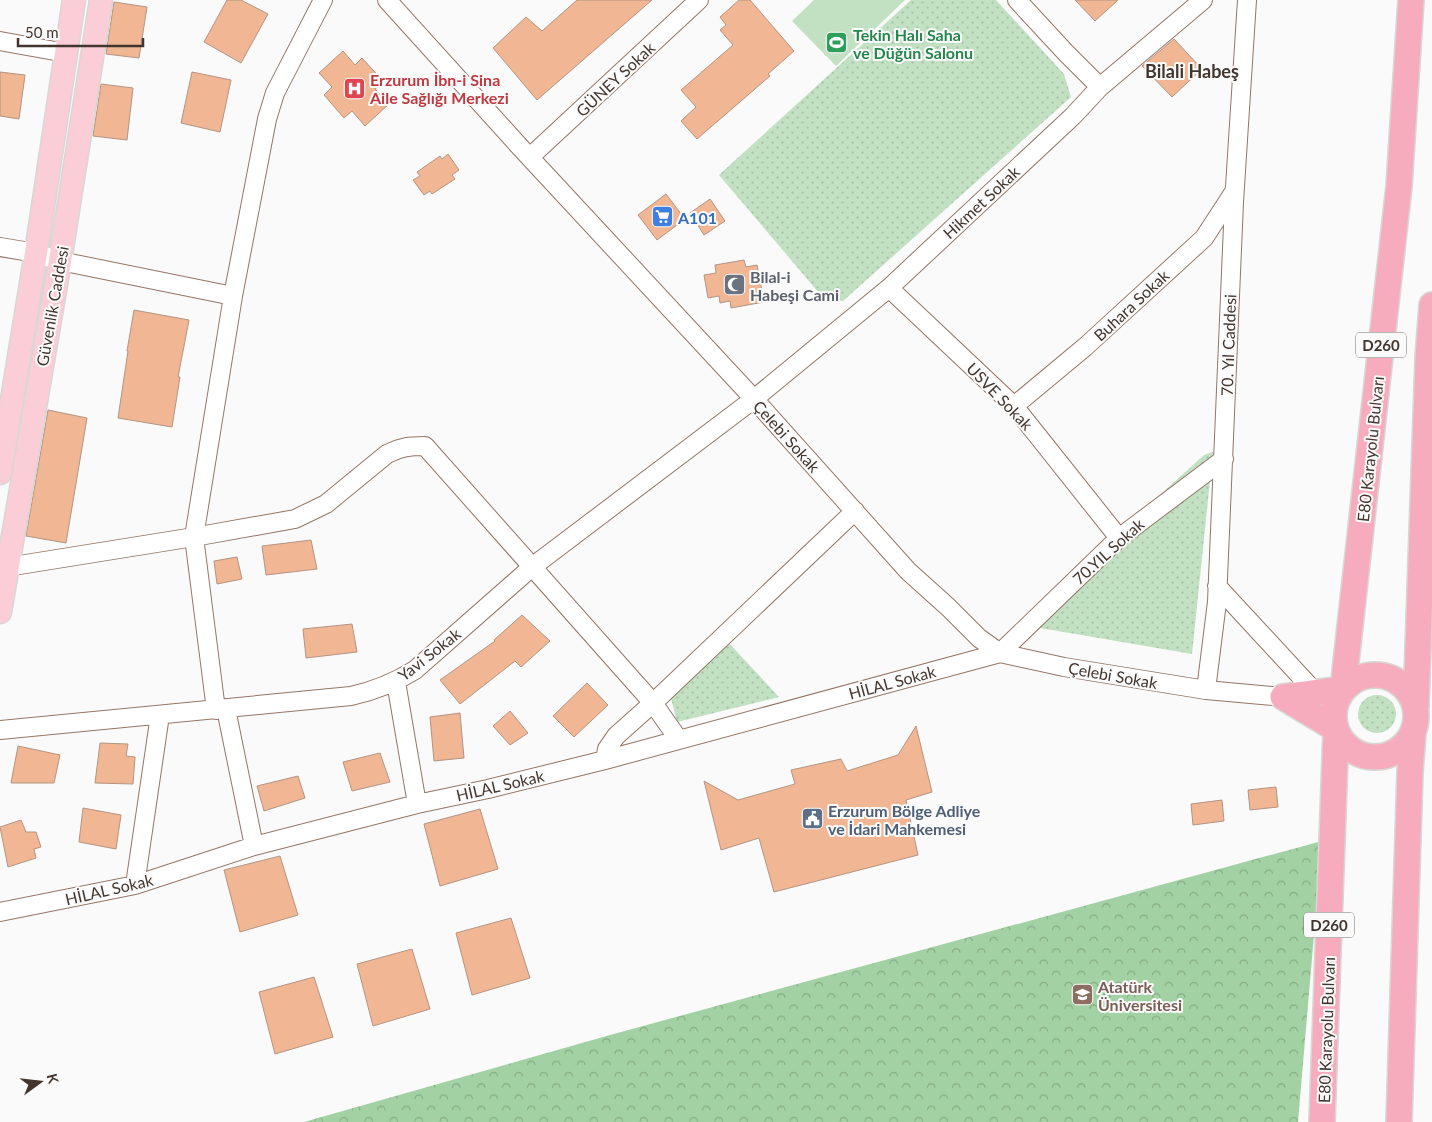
<svg xmlns="http://www.w3.org/2000/svg" width="1432" height="1122" viewBox="0 0 1432 1122" font-family="Lato,sans-serif">
	<style>
		.grass { fill: url(#grass-dots) }
		.forest { fill: url(#forest-crowns) }
		.garden { fill: #c2e0c2 }
		.building { fill: #f1b693; stroke: #b39483 }
		.lines { fill: none; stroke-linecap: round; stroke-linejoin: round }
		.minor-casing { stroke: #937666; stroke-width: 20 }
		.major-casing { stroke: #d9d7d5; stroke-width: 25 }
		.highway-casing { stroke: #d9d7d5; stroke-width: 28 }
		.minor { stroke: #fff; stroke-width: 18 }
		.major { stroke: #facdd7; stroke-width: 22 }
		.highway { stroke: #f7acbd; stroke-width: 25 }
		.labels { text-anchor: middle; dominant-baseline: central; stroke-width: 4; stroke-linejoin: round; paint-order: stroke }
		.shield { fill: #fafafa; stroke: #79706b; stroke-width: 1 }
		.shield-label { font-size: 15px; font-weight: bold; fill: #42352e }
		.leisure-label { font-size: 16px; font-weight: bold; fill: #27864d; stroke: #fafafa; text-anchor: start }
		.health-label { font-size: 16px; font-weight: bold; fill: #be3a42; stroke: #fafafa; text-anchor: start }
		.street-label { font-size: 16px; fill: #42352e; stroke: #fafafa }
		.shop-label { font-size: 16px; font-weight: bold; fill: #366cbe; stroke: #fafafa; text-anchor: start }
		.worship-label { font-size: 16px; font-weight: bold; fill: #5b616d; stroke: #fafafa; text-anchor: start }
		.service-label { font-size: 16px; font-weight: bold; fill: #4e5e75; stroke: #fafafa; text-anchor: start }
		.education-label { font-size: 16px; font-weight: bold; fill: #785e54; stroke: #fafafa; text-anchor: start }
		.neighbourhood-label { font-size: 18px; font-weight: bold; fill: #42352e; stroke: #fafafa }
	</style>
	<defs>
		<pattern id="grass-dots" width="8" height="8" patternUnits="userSpaceOnUse" patternTransform="scale(1.25)"><rect width="8" height="8" fill="#c2e0c2"/><path d="M2 2h.1M6 6h.1" fill="none" stroke="#a8c1a7" stroke-width="1.8" stroke-linecap="round"/></pattern>
		<pattern id="forest-crowns" width="20" height="18" patternUnits="userSpaceOnUse" patternTransform="scale(1.25)"><rect width="20" height="18" fill="#a2d2a3"/><path d="M2 6a3 3 0 1 1 6 0M12 15a3 3 0 1 1 6 0" fill="none" stroke="#86ab85"/></pattern>
	</defs>
	<rect width="100%" height="100%" fill="#fafafa"/>
	<path class="grass" d="M911,0h85l68,74 7,23 -228,204 -18,-1 -106,-125z
		M1213,452l-21,202 -175,-30 187,-169z
		M726,640l53,57 -102,25 -7,-28z
		M1358 714a19 19 0 1 1 38 0a19 19 0 1 1-38 0Z"/>
	<path class="forest" d="M1322,841l-24,281h-994l306,-87z"/>
	<path class="garden" d="M814,0h91l-69,66 -44,-45z"/>
	<path class="building" d="M227,0h14l27,14 -27,49 -37,-21z
		M577,0h75l-115,100 -44,-52 33,-31 16,14z
		M739,0h11l44,51 -26,23 2,2 -73,63 -16,-18 15,-14 -15,-17 52,-45 -13,-15 6,-5 -6,-8z
		M1075,0h43l-23,21z
		M114,2l33,5 -8,51 -33,-4z
		M1174,39l28,30 -30,28 -30,-31z
		M343,51l12,14 7,-7 22,24 -9,7 14,15 -24,22 -13,-15 -8,7 -20,-23 8,-8 -13,-14z
		M0,72l25,3 -6,44 -19,-3z
		M192,72l39,8 -11,52 -39,-9z
		M101,84l32,4 -6,52 -34,-4z
		M448,154l11,16 -7,5 3,4 -23,15 -2,-3 -6,4 -11,-15 7,-4 -3,-4 23,-16 2,3z
		M666,194l19,25 -28,21 -19,-25z
		M710,199l15,22 -21,14 -14,-22z
		M744,260l2,7 11,-2 7,37 -33,6 -1,-7 -10,2 -1,-7 -11,2 -4,-23 12,-2 -1,-8z
		M134,310l55,10 -11,57h2l-8,50 -54,-9 10,-67h-1z
		M48,410l39,8 -21,125 -40,-7z
		M311,540l6,29 -51,6 -4,-29z
		M237,557l5,22 -25,5 -3,-23z
		M522,615l28,26 -29,26 -6,-6 -55,43 -20,-24 55,-39 -1,-1z
		M352,624l5,28 -51,6 -3,-29z
		M587,683l21,22 -34,32 -21,-21z
		M510,711l18,22 -18,12 -17,-19z
		M460,713l4,45 -30,3 -4,-44z
		M916,726l16,66 -26,8 12,55 -144,37 -15,-54 -38,12 -17,-69 34,19 57,-16 -4,-14 50,-11 6,12 51,-16z
		M100,743l28,1 -2,12 9,1 -2,27 -38,-1z
		M18,746l42,9 -6,28h-43z
		M380,753l10,29 -38,9 -9,-29z
		M298,776l7,22 -41,13 -7,-25z
		M1276,787l2,20 -28,3 -2,-20z
		M1222,800l2,21 -31,4 -2,-21z
		M83,808l38,7 -5,34 -37,-7z
		M480,809l18,60 -58,17 -16,-62z
		M21,820l5,12h10l5,15 -7,2 2,9 -28,9 -8,-40z
		M280,856l18,59 -58,17 -16,-62z
		M511,918l19,60 -58,17 -16,-62z
		M412,949l18,60 -57,17 -16,-62z
		M314,977l19,60 -58,17 -16,-62z"/>
	<g class="lines">
		<defs>
			<path id="minor" d="M387,0l133,147 234,252 154,172 40,36 31,31 21,15 64,14 142,23 77,7
				M1017,0l49,53 34,34
				M0,41l66,12
				M530,157l169,-157
				M0,247l36,6 24,8 173,35 34,-177 8,-26 48,-93
				M889,288l125,118 105,132
				M1014,406l71,-59 119,-109 30,-46
				M7,567l187,-30 101,-18 31,-15 61,-50c13,-7 23,-8 38,-8l228,257 26,37
				M1217,586l98,106
				M396,682l21,122
				M1206,690l11,-88 17,-400 13,-202
				M226,709l28,137
				M216,710l-22,-173 39,-241
				M0,730l351,-34c23,-5 43,-13 64,-26l117,-103 222,-168 135,-111 184,-172 27,-29 103,-87
				M605,760l2,-11 9,-13 37,-33 202,-192
				M135,885l25,-170
				M0,912l135,-27 119,-39 163,-42 71,-15 117,-29 395,-107 119,-115 105,-79"/>
			<path id="major" d="M0,473l36,-220 38,-253
				M0,612l60,-351 41,-261"/>
			<path id="highway" d="M1334 716a41 41 0 1 1 82 0a41 41 0 1 1-82 0Z
				M1416,706l12,-348 4,-53
				M1322,1122l14,-393 -53,-32 60,-8 56,-503 12,-186
				M1399,1122l11,-350 3,-39"/>
		</defs>
		<use href="#minor" class="minor-casing"/>
		<use href="#major" class="major-casing"/>
		<use href="#highway" class="highway-casing"/>
		<use href="#minor" class="minor"/>
		<use href="#major" class="major"/>
		<use href="#highway" class="highway"/>
	</g>
	<defs>
		<symbol id="stadium-square" viewBox="-11 -11 22 22"><rect x="-9" y="-9" width="18" height="18" rx="4" fill="#2e9e5b" stroke="#fafafa"/><path d="M0-5a6.5 5 0 1 0 0 10a6.5 5 0 1 0 0-10ZM-3.5-1.8h7v3.6h-7Z" fill="#fff"/></symbol>
		<symbol id="hospital-square" viewBox="-11 -11 22 22"><rect x="-9" y="-9" width="18" height="18" rx="4" fill="#e0444e" stroke="#fafafa"/><path d="M-5-5h3v3.5h4V-5h3V5h-3V1.5h-4V5h-3Z" fill="#fff"/></symbol>
		<symbol id="supermarket-square" viewBox="-11 -11 22 22"><rect x="-9" y="-9" width="18" height="18" rx="4" fill="#3f7fe0" stroke="#fafafa"/><path d="M-6-5.5h2.5l.6 2H6L4.5 2H-2.5L-4.4-4H-6ZM-1.5 3.2a1.3 1.3 0 1 0 .1 0ZM3 3.2a1.3 1.3 0 1 0 .1 0Z" fill="#fff"/></symbol>
		<symbol id="mosque-square" viewBox="-11 -11 22 22"><rect x="-9" y="-9" width="18" height="18" rx="4" fill="#6b7280" stroke="#fafafa"/><path d="M3.5-4.9A6 6 0 1 0 3.5 4.9A5 5 0 1 1 3.5-4.9Z" fill="#fff"/></symbol>
		<symbol id="civic-square" viewBox="-11 -11 22 22"><rect x="-9" y="-9" width="18" height="18" rx="4" fill="#5c6f8a" stroke="#fafafa"/><path d="M-.6-6.5H3V-4.5H.6V-3L4-1V1h2V6H-6V1h2V-1L-.6-3ZM-1.2 2.5V6h2.4V2.5Z" fill="#fff"/></symbol>
		<symbol id="university-square" viewBox="-11 -11 22 22"><rect x="-9" y="-9" width="18" height="18" rx="4" fill="#8d6e63" stroke="#fafafa"/><path d="M0-5L7-2L0 1L-7-2ZM-4 1L0 2.5L4 1V4Q0 6-4 4Z" fill="#fff"/></symbol>
	</defs>
	<g fill-rule="evenodd">
		<use href="#stadium-square" x="824" y="30" width="25" height="25"/>
		<use href="#hospital-square" x="342" y="76" width="25" height="25"/>
		<use href="#supermarket-square" x="650" y="204" width="25" height="25"/>
		<use href="#mosque-square" x="722" y="272" width="25" height="25"/>
		<use href="#civic-square" x="800" y="806" width="25" height="25"/>
		<use href="#university-square" x="1070" y="982" width="25" height="25"/>
	</g>
	<g class="labels">
		<g class="shield">
			<rect x="1356" y="332.5" width="50" height="25" rx="4"/>
			<rect x="1304" y="912.5" width="50" height="25" rx="4"/>
		</g>
		<g class="shield-label">
			<text x="1381" y="345">D260</text>
			<text x="1329" y="925">D260</text>
		</g>
		<g class="leisure-label">
			<text x="853" y="34">Tekin Halı Saha<tspan x="853" dy="18">ve Düğün Salonu</tspan></text>
		</g>
		<g class="health-label">
			<text x="370" y="79">Erzurum İbn-i Sina<tspan x="370" dy="18">Aile Sağlığı Merkezi</tspan></text>
		</g>
		<g class="street-label">
			<text transform="translate(615 79) rotate(-43)">GÜNEY Sokak</text>
			<text transform="translate(981 202) rotate(-43)">Hikmet Sokak</text>
			<text transform="translate(1131 305) rotate(-43)">Buhara Sokak</text>
			<text transform="translate(52 306) rotate(-80)">Güvenlik Caddesi</text>
			<text transform="translate(1228 345) rotate(-88)">70. Yıl Caddesi</text>
			<text transform="translate(1000 396) rotate(46)">USVE Sokak</text>
			<text transform="translate(787 436) rotate(48)">Çelebi Sokak</text>
			<text transform="translate(1370 449) rotate(-84)">E80 Karayolu Bulvarı</text>
			<text transform="translate(1108 551) rotate(-42)">70.YIL Sokak</text>
			<text transform="translate(429 654) rotate(-38)">Yavi Sokak</text>
			<text transform="translate(1113 675) rotate(10)">Çelebi Sokak</text>
			<text transform="translate(892 682) rotate(-15)">HİLAL Sokak</text>
			<text transform="translate(500 785) rotate(-13)">HİLAL Sokak</text>
			<text transform="translate(109 889) rotate(-13)">HİLAL Sokak</text>
			<text transform="translate(1326 1030) rotate(-88)">E80 Karayolu Bulvarı</text>
		</g>
		<g class="shop-label">
			<text x="678" y="217">A101</text>
		</g>
		<g class="worship-label">
			<text x="750" y="276">Bilal-i<tspan x="750" dy="18">Habeşi Cami</tspan></text>
		</g>
		<g class="service-label">
			<text x="828" y="810">Erzurum Bölge Adliye<tspan x="828" dy="18">ve İdari Mahkemesi</tspan></text>
		</g>
		<g class="education-label">
			<text x="1098" y="986">Atatürk<tspan x="1098" dy="18">Üniversitesi</tspan></text>
		</g>
		<g class="neighbourhood-label">
			<text x="1192" y="71">Bilali Habeş</text>
		</g>
	</g>
	<g transform="translate(40 1082) rotate(75)" stroke="#fafafa" stroke-width="4" paint-order="stroke">
	<path d="M0-4L9 19L0 12L-9 19Z" fill="#42352e"/>
	<text y="-8" font-size="14" font-weight="bold" text-anchor="middle" fill="#42352e">K</text>
	</g>
	<path d="M18 38v8h125v-8" fill="none" stroke="#42352e" stroke-width="2.5"/>
	<text x="25" y="38" font-size="15" fill="#42352e" stroke="#fafafa" stroke-width="4" paint-order="stroke">50 m</text>
</svg>
